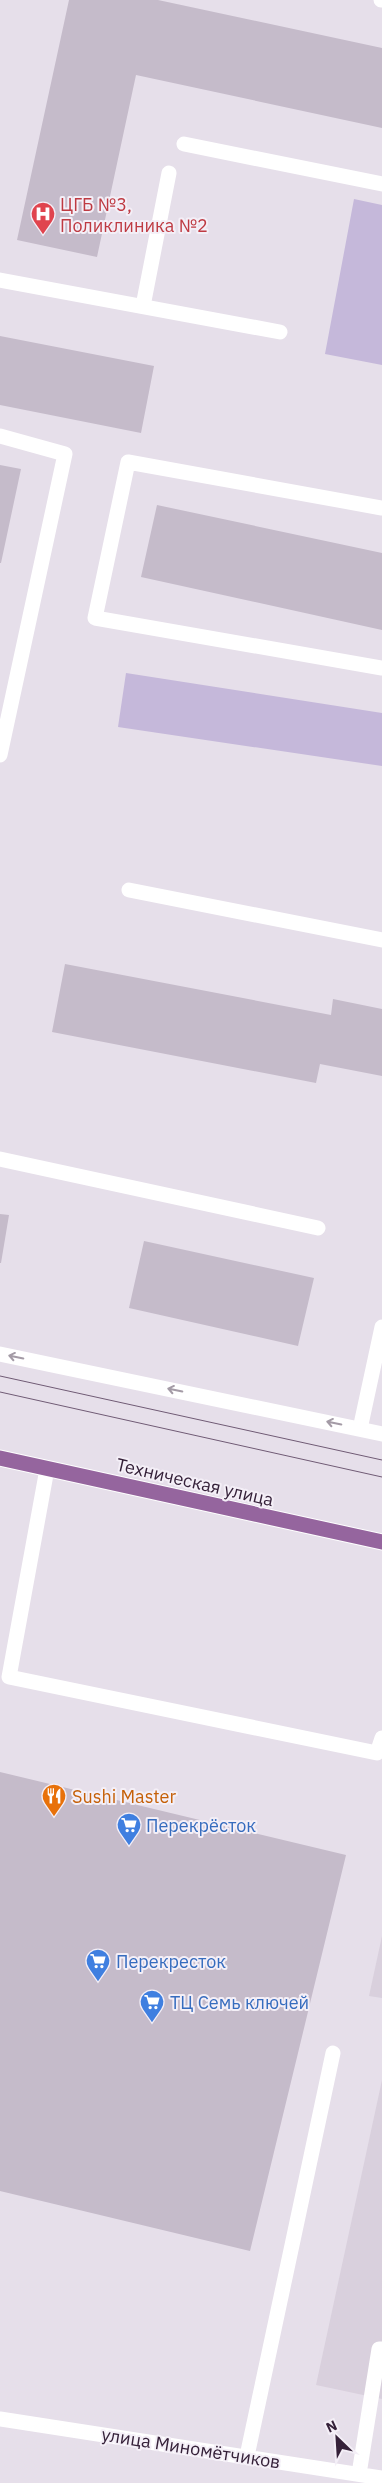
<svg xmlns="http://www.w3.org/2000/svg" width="382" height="2483" viewBox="0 0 382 2483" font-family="'IBM Plex Sans',sans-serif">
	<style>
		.built { fill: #d9d0dd }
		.green { fill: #c5b8da }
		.building { fill: #c5bbca }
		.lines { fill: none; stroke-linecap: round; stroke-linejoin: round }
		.major-casing { stroke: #fff; stroke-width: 17 }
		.minor { stroke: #fff; stroke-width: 15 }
		.major { stroke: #95659e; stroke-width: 15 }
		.tram { stroke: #705b75; stroke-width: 1 }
		.oneway { stroke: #a49ba6 }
		.labels { text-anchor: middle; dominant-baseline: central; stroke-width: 4; stroke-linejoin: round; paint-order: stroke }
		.health-label { font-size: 18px; fill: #be3a42; stroke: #f4eff7; text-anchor: start }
		.street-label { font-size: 18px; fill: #352139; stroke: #f4eff7 }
		.food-label { font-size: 18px; fill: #c56008; stroke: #f4eff7; text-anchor: start }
		.shop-label { font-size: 18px; fill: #366cbe; stroke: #f4eff7; text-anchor: start }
	</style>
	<rect width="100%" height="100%" fill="#e6dfea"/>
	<path class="built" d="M382,1936v62l-13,-2z
		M382,2080v319l-66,-14z"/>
	<path class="green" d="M354,199l28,6v160l-57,-11z
		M126,673l256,40v53l-264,-39z"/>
	<path class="building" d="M69,0h89l224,48v80l-246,-53 -39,182 -80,-17z
		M0,336l154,30 -13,67 -141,-28z
		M0,465l21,4 -20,94h-1z
		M157,505l225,48v77l-241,-53z
		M65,964l266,51 2,-16 49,10v67l-62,-12 -4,19 -264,-51z
		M0,1214l9,1 -8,48h-1z
		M144,1241l170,37 -16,68 -169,-38z
		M0,1772l346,83 -96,396 -250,-60z"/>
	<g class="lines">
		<defs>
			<path id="major" d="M0,1458l382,84"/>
		</defs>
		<use href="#major" class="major-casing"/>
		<path class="minor" d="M381,0h1
			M184,144l198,40
			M0,280l280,52
			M143,306l26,-133
			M0,436l65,18 -65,301
			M382,508l-254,-46 -33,156 287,50
			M129,890l253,50
			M0,1159l318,69
			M0,1354l382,80
			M360,1429l22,-102
			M47,1469l-38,208 368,76 5,-15
			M0,2419l382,59
			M247,2456l86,-403
			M359,2474l20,-125h3"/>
		<use href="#major" class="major"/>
		<path class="tram" d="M0,1376l382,84
			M0,1392l382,85"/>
	</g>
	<defs><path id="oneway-shaft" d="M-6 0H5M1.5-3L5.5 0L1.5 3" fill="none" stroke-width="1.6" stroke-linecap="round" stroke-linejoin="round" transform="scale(1.25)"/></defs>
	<g class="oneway">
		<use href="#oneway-shaft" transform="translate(16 1357) rotate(-168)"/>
		<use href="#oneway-shaft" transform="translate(175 1390) rotate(-168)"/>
		<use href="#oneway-shaft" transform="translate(334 1423) rotate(-168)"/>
	</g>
	<defs>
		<symbol id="hospital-pin" viewBox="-11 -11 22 30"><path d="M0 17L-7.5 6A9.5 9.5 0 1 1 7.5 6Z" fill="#e0444e" stroke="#f4eff7"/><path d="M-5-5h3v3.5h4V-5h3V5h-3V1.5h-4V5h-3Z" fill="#fff"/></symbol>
		<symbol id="restaurant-pin" viewBox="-11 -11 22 30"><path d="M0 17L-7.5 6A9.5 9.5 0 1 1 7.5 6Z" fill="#e8710a" stroke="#f4eff7"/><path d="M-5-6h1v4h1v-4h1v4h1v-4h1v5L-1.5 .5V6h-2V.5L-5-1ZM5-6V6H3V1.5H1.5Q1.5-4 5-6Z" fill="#fff"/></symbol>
		<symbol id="supermarket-pin" viewBox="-11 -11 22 30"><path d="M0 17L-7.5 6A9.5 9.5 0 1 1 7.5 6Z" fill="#3f7fe0" stroke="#f4eff7"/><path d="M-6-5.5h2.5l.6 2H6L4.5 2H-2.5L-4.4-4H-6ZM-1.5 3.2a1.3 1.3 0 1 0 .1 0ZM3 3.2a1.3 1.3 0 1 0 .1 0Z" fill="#fff"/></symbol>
	</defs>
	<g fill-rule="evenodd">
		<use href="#hospital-pin" x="29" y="200" width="28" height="38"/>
		<use href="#restaurant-pin" x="40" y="1782" width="28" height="38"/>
		<use href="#supermarket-pin" x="115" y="1811" width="28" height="38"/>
		<use href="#supermarket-pin" x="84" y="1947" width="28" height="38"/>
		<use href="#supermarket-pin" x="138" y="1988" width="28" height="38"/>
	</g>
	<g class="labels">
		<g class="health-label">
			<text x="60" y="204">ЦГБ №3,<tspan x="60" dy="21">Поликлиника №2</tspan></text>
		</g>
		<g class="street-label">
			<text transform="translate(195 1482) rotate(13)">Техническая улица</text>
			<text transform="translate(191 2448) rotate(9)">улица Миномётчиков</text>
		</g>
		<g class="food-label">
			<text x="72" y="1796">Sushi Master</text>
		</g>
		<g class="shop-label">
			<text x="146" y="1825">Перекрёсток</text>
			<text x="116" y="1961">Перекресток</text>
			<text x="170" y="2002">ТЦ Семь ключей</text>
		</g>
	</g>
	<g transform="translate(337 2438) rotate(335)" stroke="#f4eff7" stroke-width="4" paint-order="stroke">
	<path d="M0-4L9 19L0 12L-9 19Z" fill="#352139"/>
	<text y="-8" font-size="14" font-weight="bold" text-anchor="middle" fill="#352139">N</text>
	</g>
</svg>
